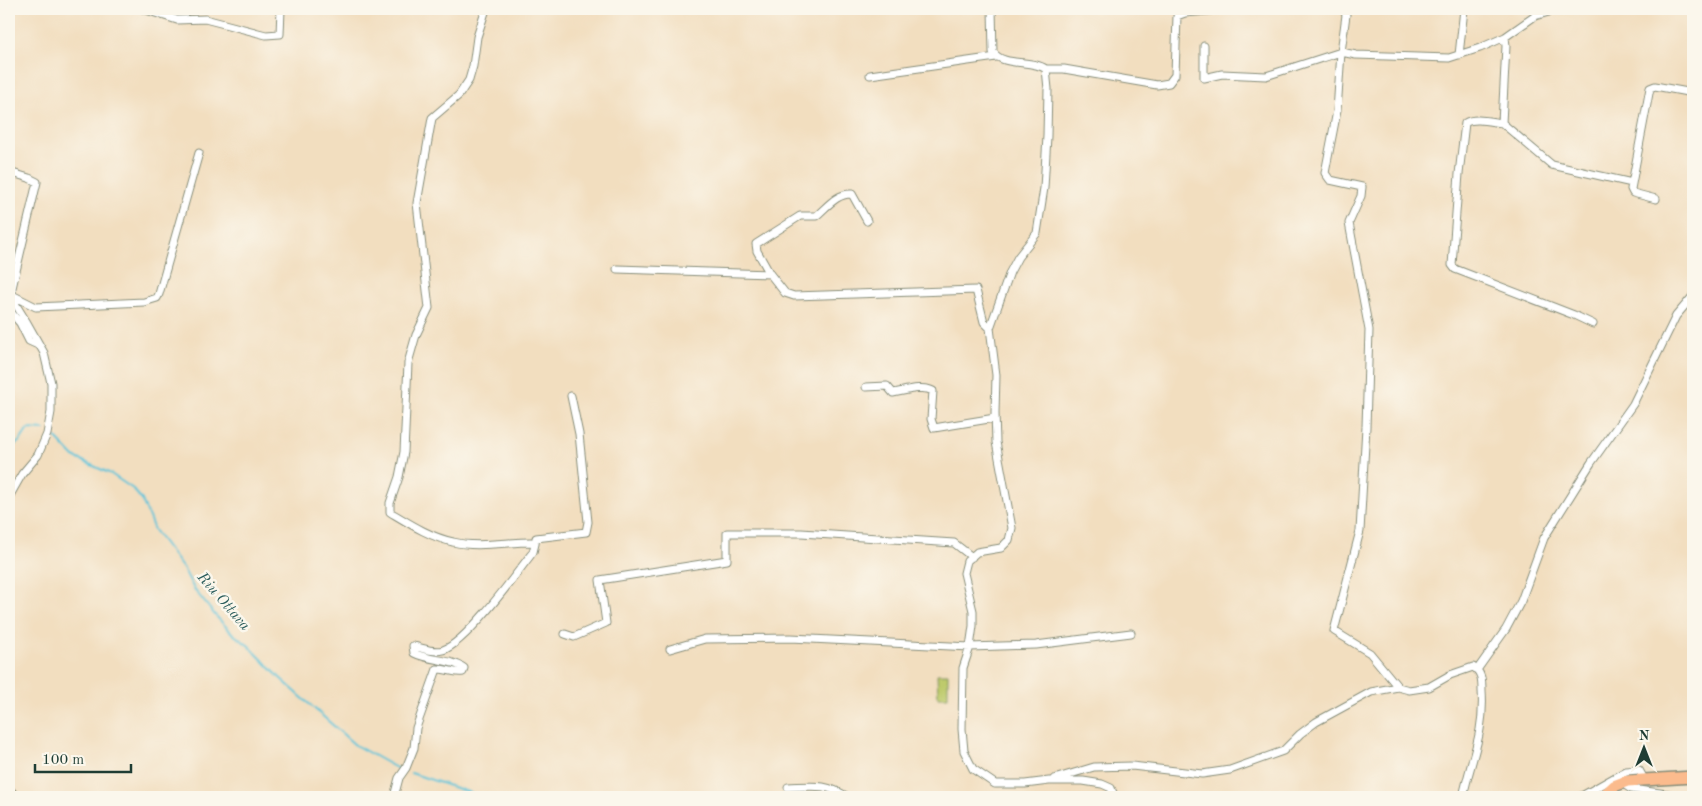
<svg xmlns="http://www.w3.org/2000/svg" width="1702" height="806" viewBox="0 0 1702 806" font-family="'Old Standard TT',serif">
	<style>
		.green { fill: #beca6c; stroke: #6e8450 }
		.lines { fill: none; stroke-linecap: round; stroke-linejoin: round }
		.stream { stroke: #5dc4da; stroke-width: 2 }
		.minor-casing { stroke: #888e7a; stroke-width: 9 }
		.primary-casing { stroke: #888e7a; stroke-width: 14 }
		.minor { stroke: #fff; stroke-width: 7 }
		.primary { stroke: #fbbb8d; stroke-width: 11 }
		.labels { text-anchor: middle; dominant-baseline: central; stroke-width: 5; stroke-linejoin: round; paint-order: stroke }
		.water-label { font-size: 15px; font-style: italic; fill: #2e5f5e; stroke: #fbf7ec }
	</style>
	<rect width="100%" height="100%" fill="#fbf7ec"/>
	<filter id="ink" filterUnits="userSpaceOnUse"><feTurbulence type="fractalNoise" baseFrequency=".02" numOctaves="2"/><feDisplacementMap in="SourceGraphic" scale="10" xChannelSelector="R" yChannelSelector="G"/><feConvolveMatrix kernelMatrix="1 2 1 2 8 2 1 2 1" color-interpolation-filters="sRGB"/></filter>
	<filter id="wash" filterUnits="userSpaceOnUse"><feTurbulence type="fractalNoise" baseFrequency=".0096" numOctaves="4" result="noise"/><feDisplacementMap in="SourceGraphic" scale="20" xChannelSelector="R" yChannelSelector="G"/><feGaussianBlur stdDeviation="1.12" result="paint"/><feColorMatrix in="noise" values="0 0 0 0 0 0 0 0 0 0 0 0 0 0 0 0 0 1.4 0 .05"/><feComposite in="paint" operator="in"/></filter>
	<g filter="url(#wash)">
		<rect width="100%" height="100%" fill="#f2debf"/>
		<path class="green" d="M937,674h11v23h-10z"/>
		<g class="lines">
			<path class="stream" d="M52,434l22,23 37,17 22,15 9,11 12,30 30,40 10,19 20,25 19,20 15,11 31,32 76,68 43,24
				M9,449l11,-8 8,-12 17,1
				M411,773l72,24"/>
		</g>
	</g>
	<g filter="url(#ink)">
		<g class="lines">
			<defs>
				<path id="minor" d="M143,9l34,11 28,-1 61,16 14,-1 1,-25
					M992,9l1,43c10,15 39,7 53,17l2,20 -1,47 -3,52 -7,45 -19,24 -8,15 -20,56 6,47 -1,38 1,29 16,86 -3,12 -8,8 -24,4 -10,9 -3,12 9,38v15l-3,21 -7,21 -1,61 2,22 9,18 22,15h30l24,-3h34l19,3 9,4 2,5 -3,3 -7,1
					M1343,9l3,6 -5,37 15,3 93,3 31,-10 25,-11 30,-21 24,-7
					M1505,37l1,9 -4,77 50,42 80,18
					M1204,46v32l18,-4 44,2 75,-24 -4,59 -12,62 5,7 32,7 -1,9 -12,27 20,107 -3,97 -6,104 -26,100 36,22 28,34
					M1459,55l5,-46
					M1046,69h18l93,16 12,-2 6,-8 2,-59 8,-3 44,-4
					M870,75l126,-18
					M1502,123c-11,-1 -27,-6 -37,0l-6,51 -7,91 3,4 119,46 19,9
					M9,172l20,6 8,4 -25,106 1,12 13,21 18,32 7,30v29l-4,22 -9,21 -16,19 -13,23
					M1656,199l-23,-6 -2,-4 19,-101 5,-2 38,7
					M617,269l153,5 15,19 9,3 182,-6 8,32 6,6
					M770,274l-13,-23 -1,-7 44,-28h16c11,-9 21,-23 36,-22l15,27
					M12,295l24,12 108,-5 13,-4 2,-4 40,-141
					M9,310l11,13 9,18 11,5
					M866,387l21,-1 6,7c12,-2 29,-8 40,-2l-2,28 3,9 61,-10
					M535,544l1,-6 50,-6 2,-10 -9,-88 -8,-38
					M565,634l9,3 32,-14 -6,-43 127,-20v-27h74l153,10 18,14
					M670,649l35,-10 86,-1 179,9 66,-2 95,-12
					M1477,670l29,-41 15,-28 23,-63 47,-75 42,-59 43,-88 17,-20
					M1054,779l40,-12 38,-1 70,8 28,-4 53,-19 17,-17 16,-12 55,-30 27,-5 11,3 20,-3 21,-12 23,-8c9,5 9,14 9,24 3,42 -11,67 -19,106
					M1622,783l9,6 58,8
					M788,787c26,-1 37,-4 60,10
					M394,797l5,-19 7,-10 8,-20 2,-20 21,-59c9,-1 17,5 26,3l1,-4c-12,-9 -35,-7 -50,-15l-1,-7c10,2 20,7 30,4 24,-8 73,-76 90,-98l2,-8 -4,-2c-24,0 -55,6 -78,0 -23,-5 -43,-18 -63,-30v-9l9,-26 5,-25 4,-89 8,-28 13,-27 -12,-105 15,-85 27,-23 10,-15 4,-14 4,-29 9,-28
					M1452,797l11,-3
					M1580,797l46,-26 13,-1 5,9"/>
				<path id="primary" d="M9,792l4,5
					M1602,797l12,-11 13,-5 66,-4"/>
			</defs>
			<use href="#minor" class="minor-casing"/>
			<use href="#primary" class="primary-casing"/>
			<use href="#minor" class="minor"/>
			<use href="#primary" class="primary"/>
		</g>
	</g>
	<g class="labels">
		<g class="water-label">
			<text transform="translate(223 602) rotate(49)">Riu Ottava</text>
		</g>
	</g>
	<rect width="1702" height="806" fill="none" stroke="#fbf7ec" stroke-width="30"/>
	<g transform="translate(1644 748)" stroke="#fbf7ec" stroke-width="4" paint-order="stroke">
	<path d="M0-4L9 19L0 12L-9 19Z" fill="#1f3d34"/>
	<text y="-8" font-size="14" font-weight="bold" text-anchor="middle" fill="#1f3d34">N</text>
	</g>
	<path d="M35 764v8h96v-8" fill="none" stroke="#1f3d34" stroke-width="2.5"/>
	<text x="42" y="764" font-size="15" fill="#1f3d34" stroke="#fbf7ec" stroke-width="4" paint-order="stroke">100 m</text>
</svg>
